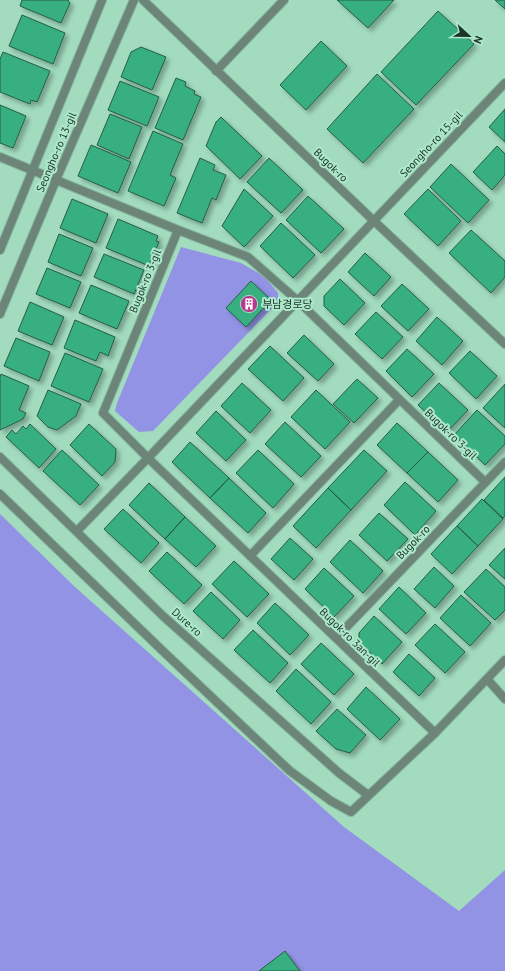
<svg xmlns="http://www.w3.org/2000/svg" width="505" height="971" viewBox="0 0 505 971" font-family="'PT Sans','Noto Sans KR',sans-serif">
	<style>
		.green { fill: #9293e5 }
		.building { fill: #37af80; stroke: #255d45; filter: url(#shadow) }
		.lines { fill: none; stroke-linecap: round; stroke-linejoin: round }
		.minor-casing { stroke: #85b69d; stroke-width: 10 }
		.tertiary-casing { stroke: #85b69d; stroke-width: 10 }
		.minor { stroke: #6d8478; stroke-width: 8 }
		.tertiary { stroke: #6d8478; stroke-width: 8 }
		.labels { text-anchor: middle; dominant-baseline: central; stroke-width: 4; stroke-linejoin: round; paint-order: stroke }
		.street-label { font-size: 11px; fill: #1d3429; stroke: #aee8cb }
		.poi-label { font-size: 11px; fill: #1d3429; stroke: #aee8cb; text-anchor: start }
	</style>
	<defs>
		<filter id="shadow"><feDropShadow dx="3.5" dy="3.5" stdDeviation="2" flood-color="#0004"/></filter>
	</defs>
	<rect width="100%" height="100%" fill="#a2dbbe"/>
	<path class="green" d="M181,247l60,16 24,14 13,16v9l-125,129 -14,1 -24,-21 2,-8z
		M0,514l75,73 269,240 115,84 46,-41v101h-505z"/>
	<path class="building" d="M22,0h46l2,3 -9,20 -41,-17z
		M337,0h57l-26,28z
		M495,0h10v9z
		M438,11l36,33 -58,61 -35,-33z
		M22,15l43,18 -12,31 -44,-18z
		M321,41l26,25 -41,44 -26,-25z
		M141,47l25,10 -14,33 -31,-13 10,-25z
		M3,52l47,19 -13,31 -6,-2 -1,4 -30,-12v-33z
		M377,74l37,35 -51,54 -36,-34z
		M176,78l10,4 -1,4 10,5 -1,3 7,3 -18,43 -28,-12z
		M120,81l39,16 -12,29 -39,-16z
		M0,105l26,11 -13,32 -13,-5z
		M505,109v33l-16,-15z
		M110,114l32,13 -13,32 -32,-14z
		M221,117l41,39 -22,23 -34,-33 10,-24z
		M153,131l30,13 -13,31 6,3 -12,28 -36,-15z
		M91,145l40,17 -13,31 -40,-17z
		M497,146l8,8v21l-13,15 -19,-18z
		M200,158l15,7 -2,5 13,5 -10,25 -4,-2 -10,25 -25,-10z
		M269,158l34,32 -22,23 -34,-31z
		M451,164l38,36 -21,23 -38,-36z
		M244,189l29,27 -29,31 -22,-21z
		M428,189l33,32 -23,25 -34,-32z
		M308,196l36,33 -23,24 -35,-33z
		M72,199l36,15 -12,29 -36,-15z
		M118,219l40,17 -2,5 3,1 -10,24 -43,-18z
		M281,223l34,32 -22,23 -33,-32z
		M471,230l34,31v16l-14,16 -42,-40z
		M59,234l34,14 -12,28 -33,-14z
		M365,253l26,24 -17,19 -26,-24z
		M104,254l40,16 -10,24 -40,-17z
		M47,268l34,14 -11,26 -34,-14z
		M340,279l25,24 -21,22 -20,-19v-10z
		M251,281l20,19 -25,27 -20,-19z
		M402,284l27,25 -21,22 -27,-25z
		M91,285l38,16 -12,28 -38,-16z
		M30,302l34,15 -12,28 -34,-14z
		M376,312l27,25 -21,22 -27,-25z
		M437,317l26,24 -21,24 -26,-24z
		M75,320l40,17 -7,19 -8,-4 -4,9 -32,-13z
		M304,335l30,29 -16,17 -31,-28z
		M16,338l34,14 -11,29 -35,-15z
		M270,346l34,32 -21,23 -35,-32z
		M407,349l27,25 -22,23 -26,-26z
		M470,351l27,25 -21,23 -27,-26z
		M65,353l38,16 -14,33 -38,-16z
		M1,374l28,12 -10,24 7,3 -3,6 -23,11v-53z
		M357,379l21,19 -24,25 -21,-19z
		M242,383l29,27 -21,23 -29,-27z
		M439,383l29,27 -21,22 -29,-27z
		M505,384v44l-22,-20z
		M48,390l33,14 -5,12 -19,14 -9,-3 -11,-11z
		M316,390l34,32 -25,27 -34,-32z
		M477,410l28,26v8l-20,21 -31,-30z
		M216,411l30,29 -20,21 -30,-28z
		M285,422l36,34 -20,21 -36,-33z
		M397,423l31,29 -21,21 -30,-28z
		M30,424l26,25 -17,19 -33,-31 6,-7 4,4 7,-8 3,3z
		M89,424l27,25 -1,13 -13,14 -32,-31z
		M190,442l39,36 -19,20 -38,-36z
		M62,450l37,35 -19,20 -37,-34z
		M258,450l36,34 -21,24 -37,-35z
		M364,450l23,21 -36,39 -23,-22z
		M428,452l30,28 -20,22 -31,-29z
		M505,477v39l-2,2 -19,-18z
		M229,478l37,35 -18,20 -38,-35z
		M405,482l31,29 -21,24 -31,-30z
		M149,483l36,34 -20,22 -36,-34z
		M328,488l23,22 -35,38 -23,-22z
		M482,499l21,20 -25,27 -21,-20z
		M123,509l36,34 -18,20 -37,-34z
		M379,513l29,26 -21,22 -28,-26z
		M185,517l31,29 -20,21 -31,-28z
		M457,526l21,20 -26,28 -21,-20z
		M290,538l23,21 -19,21 -23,-21z
		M350,540l33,31 -20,22 -33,-31z
		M505,548v31l-16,-14z
		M167,552l35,33 -18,19 -35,-33z
		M234,561l35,33 -22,23 -35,-33z
		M434,567l20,19 -19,22 -21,-19z
		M324,568l30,28 -20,21 -29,-28z
		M486,569l19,18v23l-10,10 -31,-28z
		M399,587l27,26 -20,21 -27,-25z
		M211,592l29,28 -17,19 -30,-28z
		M461,595l30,28 -21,23 -30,-28z
		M275,603l34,32 -19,20 -33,-32z
		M374,616l28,26 -20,22 -23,-22v-9z
		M435,624l30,28 -20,21 -30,-28z
		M253,630l35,33 -18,20 -36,-33z
		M321,643l33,31 -20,21 -33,-31z
		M409,654l26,24 -16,18 -26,-24z
		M296,669l35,33 -20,22 -35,-33z
		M366,687l34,32 -20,21 -33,-31z
		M337,709l29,26 -16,18 -14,-4 -20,-18z
		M285,951l15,20h-41z"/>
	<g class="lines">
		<defs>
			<path id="minor" d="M216,71l68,-71
				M0,157l178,73 70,27 50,44 187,181
				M178,230l-75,183 45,45 287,275
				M77,531l71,-73 357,-375
				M250,556l149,-156
				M336,638l169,-176
				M487,679l18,20"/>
			<path id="tertiary" d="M143,0l231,221 131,123
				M0,250l102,-250
				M0,314l56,-134 78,-180
				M0,457l163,159 176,157 29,22
				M0,494l167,161 123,116 41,30 20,11 84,-79 70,-73"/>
		</defs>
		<use href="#minor" class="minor-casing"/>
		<use href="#tertiary" class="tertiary-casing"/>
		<use href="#minor" class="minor"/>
		<use href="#tertiary" class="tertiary"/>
	</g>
	<defs>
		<symbol id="building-disc" viewBox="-11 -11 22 22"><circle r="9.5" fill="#b33a8d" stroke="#aee8cb"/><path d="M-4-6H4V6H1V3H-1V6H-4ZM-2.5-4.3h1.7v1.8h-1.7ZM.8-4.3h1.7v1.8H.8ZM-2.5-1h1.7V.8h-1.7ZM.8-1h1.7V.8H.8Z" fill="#fff"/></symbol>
	</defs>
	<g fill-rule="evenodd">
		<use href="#building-disc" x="239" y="294" width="20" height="20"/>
	</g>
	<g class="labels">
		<g class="street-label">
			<text transform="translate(431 144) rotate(-47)">Seongho-ro 15-gil</text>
			<text transform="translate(56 152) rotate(-67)">Seongho-ro 13-gil</text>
			<text transform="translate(331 165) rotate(44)">Bugok-ro</text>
			<text transform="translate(145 281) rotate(-68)">Bugok-ro 3-gil</text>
			<text transform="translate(451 434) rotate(44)">Bugok-ro 3-gil</text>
			<text transform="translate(413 542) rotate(-46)">Bugok-ro</text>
			<text transform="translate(187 622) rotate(42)">Dure-ro</text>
			<text transform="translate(350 637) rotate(44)">Bugok-ro 3an-gil</text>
		</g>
		<g class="poi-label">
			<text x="262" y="304">부남경로당</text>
		</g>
	</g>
	<g transform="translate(469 36) rotate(112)" stroke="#aee8cb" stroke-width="3" paint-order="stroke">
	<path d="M0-3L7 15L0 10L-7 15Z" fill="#1d3429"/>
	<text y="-6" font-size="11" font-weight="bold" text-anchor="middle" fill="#1d3429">N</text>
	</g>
</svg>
